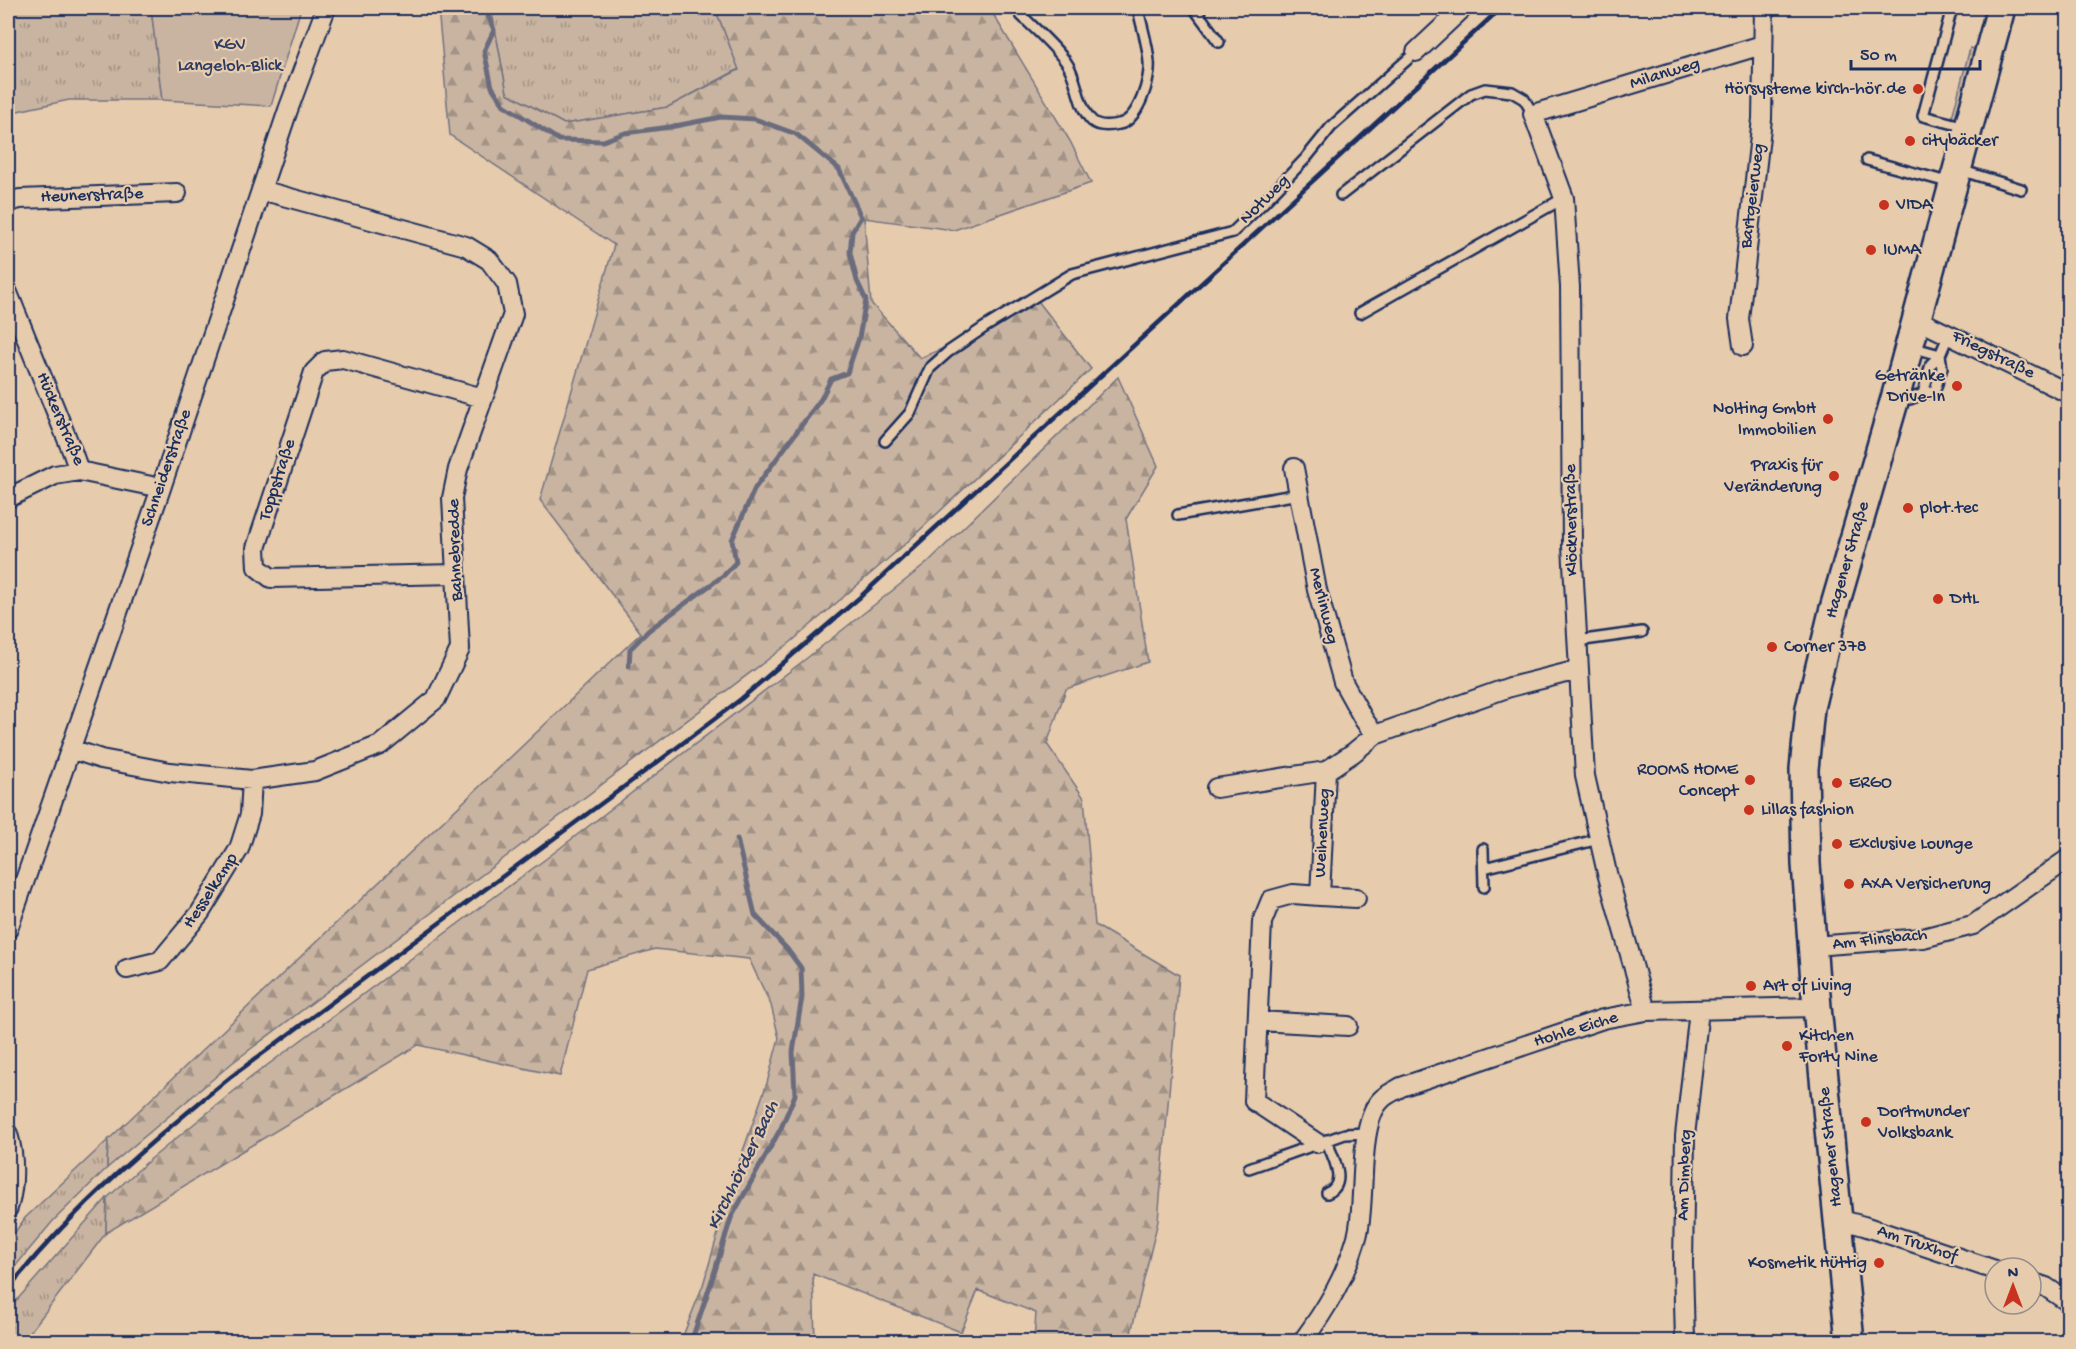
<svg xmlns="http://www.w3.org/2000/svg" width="2076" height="1349" viewBox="0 0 2076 1349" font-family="'Gochi Hand',sans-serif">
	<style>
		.grass { fill: url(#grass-tufts); stroke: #727280; stroke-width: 1.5 }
		.forest { fill: url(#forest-firs); stroke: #727280; stroke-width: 1.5 }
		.garden { fill: #c9b4a1; stroke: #727280; stroke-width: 1.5 }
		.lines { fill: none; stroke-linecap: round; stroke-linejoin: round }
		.stream { stroke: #6b6c7d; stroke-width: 5 }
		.service-casing { stroke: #1b2f5e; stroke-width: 14 }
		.minor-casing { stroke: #1b2f5e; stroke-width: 22 }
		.secondary-casing { stroke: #1b2f5e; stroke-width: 32 }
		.service { stroke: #e6cbad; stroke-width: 9 }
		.minor { stroke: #e6cbad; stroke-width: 18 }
		.secondary { stroke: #e6cbad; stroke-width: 27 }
		.rail { stroke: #1b2f5e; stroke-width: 4.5 }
		.poi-dot { fill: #c8321e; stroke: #e6cbad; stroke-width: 2 }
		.labels { text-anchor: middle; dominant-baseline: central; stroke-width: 4.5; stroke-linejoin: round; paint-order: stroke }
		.park-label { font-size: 18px; fill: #2c3c65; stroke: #e6cbad }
		.street-label { font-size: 18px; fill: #1b2f5e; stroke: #e6cbad }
		.poi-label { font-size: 18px; fill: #1b2f5e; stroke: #e6cbad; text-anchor: start }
		.water-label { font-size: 20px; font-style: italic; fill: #2f3e66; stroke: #e6cbad }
	</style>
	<defs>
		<pattern id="grass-tufts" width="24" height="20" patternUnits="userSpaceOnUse" patternTransform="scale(1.5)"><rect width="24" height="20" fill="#c9b4a1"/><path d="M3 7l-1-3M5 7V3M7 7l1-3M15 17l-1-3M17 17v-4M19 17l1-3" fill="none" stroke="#a29386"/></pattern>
		<pattern id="forest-firs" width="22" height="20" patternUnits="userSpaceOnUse" patternTransform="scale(1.5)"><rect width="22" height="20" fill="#c9b4a1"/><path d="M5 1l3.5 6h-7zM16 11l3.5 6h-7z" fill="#a29386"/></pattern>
	</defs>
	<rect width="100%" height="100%" fill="#e6cbad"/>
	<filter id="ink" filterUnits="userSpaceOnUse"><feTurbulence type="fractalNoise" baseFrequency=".0167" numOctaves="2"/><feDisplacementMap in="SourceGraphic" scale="12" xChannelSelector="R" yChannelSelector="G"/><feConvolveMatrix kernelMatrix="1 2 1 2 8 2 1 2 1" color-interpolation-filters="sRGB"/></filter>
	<g filter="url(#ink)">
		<path class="grass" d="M8,8h143l11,92h-93l-61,13z
			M491,8h224l24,61 -71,38 -104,17 -57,-31z
			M1970,48l8,2 -20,70 -6,-3z
			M108,1140l-1,28 -54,53 -45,54v-33l17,-24z
			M107,1198l-1,35 -83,108 -15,1v-32z"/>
		<path class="forest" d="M438,8h53l16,85 57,31 104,-17 71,-37 -24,-62h277l1,6 77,127 21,42 -137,47 -90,-12 7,85 49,55 65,-27 53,-30 53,68 -187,176 -113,97 -559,421 -125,105 1,-28 533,-507 -101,-133 74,-255 -164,-110z
			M1118,377l40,89 -32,53 22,143 -82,27 -19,55 37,54 11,127 84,50 -21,246 -29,120h-95l2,-28 -58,-23 -17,42 -148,-58 2,67h-134l22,-56 34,-117 30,-85 12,-45 -8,-33 -22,-46 -94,-10 -68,20 -27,107 -142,-31 -312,188 1,-35 39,-35 104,-85 301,-223 256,-197 119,-94z"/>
		<path class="garden" d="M151,8h150l-30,98 -109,-6z"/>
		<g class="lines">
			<path class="stream" d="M485,8l9,22 -10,21 8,36 12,18 55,35 44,1 22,-8 45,-6 51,-10 34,2 41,15 43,35 22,48 -9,15 -2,21 7,28 9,19 -7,38 -12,35 -16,6 -10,20 -66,89 -23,52 4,22 -12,13 -75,55 -19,19 -1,17
				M691,1342l22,-65 18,-59 50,-90 14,-33 -2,-43 9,-55 -1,-29 -14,-19 -32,-34 -18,-76"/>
			<defs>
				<path id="service" d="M1017,8l4,7c15,15 33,30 45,47 12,16 11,44 26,59 7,6 18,5 27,3 19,-3 32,-45 30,-62 -1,-18 -8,-37 -11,-54
					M1194,8l25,34
					M1952,8l-29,108 43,11
					M1867,160l84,23
					M1960,170l61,19
					M1341,195l130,-101 14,-5 27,3 12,7 9,15
					M1360,313l204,-115
					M1911,347l29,8 2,13 -7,22 -12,4
					M1897,396l13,3 13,-5 8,-30 9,-9 9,-21
					M885,441l25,-28 20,-45 18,-16 37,-25 87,-53 161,-42 31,-30 42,-44 25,-31 85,-75
					M1178,515l121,-21
					M1577,641l65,-9
					M1483,849l1,38
					M1484,868l115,-29
					M1326,1140c6,15 23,44 1,53
					M1249,1168l96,-34 22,-1"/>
				<path id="minor" d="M1416,52l47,-44
					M8,202l12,-3 157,-6
					M8,293l64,158 7,20 82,17
					M1916,319l152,74
					M1743,346l-4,-27 23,-200 2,-111
					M1294,468l23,122 26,92 21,38 11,15
					M8,498l47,-23 24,-4
					M456,574l-185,4 -14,-11 -1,-19 58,-176 11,-11 18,-2 140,39
					M71,749l30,10 69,13 82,8 63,-9 65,-26 56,-46 24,-50 -8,-151 6,-29 55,-155 -6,-30 -18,-24 -23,-14 -205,-56
					M1216,788l110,-17 27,-18 22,-18 135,-48 68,-17
					M1320,896l36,2
					M8,929l151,-435 129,-384 38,-102
					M1813,946l110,-8 50,-13 95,-66
					M127,969l33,-8 40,-48 39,-64 11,-35 2,-34
					M1646,1011l-39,-138 -22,-97 -13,-230 -2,-259 -6,-89 -31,-84 229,-69
					M1258,1021l90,5
					M8,1134c7,23 7,51 0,74
					M1317,1143l-63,-42 8,-179 9,-22 22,-6 27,2 6,-125
					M1838,1219l26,7 131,44
					M2031,1282l15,5 22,15
					M1302,1342c25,-34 43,-64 55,-105 10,-34 -1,-115 25,-138 5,-5 13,-8 19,-12l202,-68 43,-8 171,-4
					M1685,1342l-2,-79 2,-127 14,-126"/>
				<path id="secondary" d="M1850,1342l-33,-335 -11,-143 -2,-95 6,-61 23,-96 63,-217 105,-387"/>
			</defs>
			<use href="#service" class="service-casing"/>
			<use href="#minor" class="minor-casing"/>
			<use href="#secondary" class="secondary-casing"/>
			<use href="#service" class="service"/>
			<use href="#minor" class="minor"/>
			<use href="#secondary" class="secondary"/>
			<path class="rail" d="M8,1289c65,-81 143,-148 224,-213l431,-318 78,-59 118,-101 642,-590"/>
		</g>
	</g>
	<g class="poi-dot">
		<circle cx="1918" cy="89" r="6"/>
		<circle cx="1910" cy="141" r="6"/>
		<circle cx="1884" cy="205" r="6"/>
		<circle cx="1871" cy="250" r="6"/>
		<circle cx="1957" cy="386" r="6"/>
		<circle cx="1828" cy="419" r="6"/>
		<circle cx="1834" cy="476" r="6"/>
		<circle cx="1908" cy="508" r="6"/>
		<circle cx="1938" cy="599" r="6"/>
		<circle cx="1772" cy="647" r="6"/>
		<circle cx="1750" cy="780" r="6"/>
		<circle cx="1837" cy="783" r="6"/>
		<circle cx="1749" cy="810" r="6"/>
		<circle cx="1837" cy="844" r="6"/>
		<circle cx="1849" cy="884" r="6"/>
		<circle cx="1751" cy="986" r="6"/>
		<circle cx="1787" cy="1046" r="6"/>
		<circle cx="1866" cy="1122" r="6"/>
		<circle cx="1879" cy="1263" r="6"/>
	</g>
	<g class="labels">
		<g class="park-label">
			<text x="230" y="45">KGV<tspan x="230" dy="21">Langeloh-Blick</tspan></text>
		</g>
		<g class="street-label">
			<text transform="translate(1665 74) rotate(-17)">Milanweg</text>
			<text transform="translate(92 196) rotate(-2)">Heunerstraße</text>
			<text transform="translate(1753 196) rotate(-83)">Bartgeierweg</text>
			<text transform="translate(1265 200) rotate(-45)">Notweg</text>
			<text transform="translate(1993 355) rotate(26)">Friegstraße</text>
			<text transform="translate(60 419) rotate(67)">Hückerstraße</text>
			<text transform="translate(167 468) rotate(-71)">Schneiderstraße</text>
			<text transform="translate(278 480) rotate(-72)">Toppstraße</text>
			<text transform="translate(1572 520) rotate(-91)">Klöcknerstraße</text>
			<text transform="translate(456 550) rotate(-92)">Bahnebredde</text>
			<text transform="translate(1848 560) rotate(-74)">Hagener Straße</text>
			<text transform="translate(1323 606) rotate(76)">Merlinweg</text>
			<text transform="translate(1323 833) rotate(-87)">Weihenweg</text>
			<text transform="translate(211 891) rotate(-57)">Hesselkamp</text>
			<text transform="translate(1880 940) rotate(-6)">Am Flinsbach</text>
			<text transform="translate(1576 1030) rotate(-17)">Hohle Eiche</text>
			<text transform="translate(1831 1147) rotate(-96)">Hagener Straße</text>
			<text transform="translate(1685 1175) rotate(-88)">Am Dimberg</text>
			<text transform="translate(1917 1244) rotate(19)">Am Truxhof</text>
		</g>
		<g class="poi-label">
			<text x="1906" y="89" text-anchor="end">Hörsysteme kirch-hör.de</text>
			<text x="1922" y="141">citybäcker</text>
			<text x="1896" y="205">VIDA</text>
			<text x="1883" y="250">IUMA</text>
			<text x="1945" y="376" text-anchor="end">Getränke<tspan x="1945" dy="21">Drive-In</tspan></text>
			<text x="1816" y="409" text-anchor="end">Nolting GmbH<tspan x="1816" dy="21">Immobilien</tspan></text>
			<text x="1822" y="466" text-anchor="end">Praxis für<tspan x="1822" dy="21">Veränderung</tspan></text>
			<text x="1920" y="508">plot.tec</text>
			<text x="1950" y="599">DHL</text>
			<text x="1784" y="647">Corner 378</text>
			<text x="1738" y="770" text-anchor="end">ROOMS HOME<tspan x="1738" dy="21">Concept</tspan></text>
			<text x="1849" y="783">ERGO</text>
			<text x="1761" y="810">Lillas fashion</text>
			<text x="1849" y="844">Exclusive Lounge</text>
			<text x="1861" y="884">AXA Versicherung</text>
			<text x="1763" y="986">Art of Living</text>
			<text x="1799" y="1036">Kitchen<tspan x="1799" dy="21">Forty Nine</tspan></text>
			<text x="1878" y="1112">Dortmunder<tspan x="1878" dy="21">Volksbank</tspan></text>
			<text x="1867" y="1263" text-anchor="end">Kosmetik Hüttig</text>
		</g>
		<g class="water-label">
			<text transform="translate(744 1166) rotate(-64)">Kirchhörder Bach</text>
		</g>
	</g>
	<rect width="2076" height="1349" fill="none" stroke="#e6cbad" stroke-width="30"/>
	<rect x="15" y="15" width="2046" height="1319" fill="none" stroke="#1b2f5e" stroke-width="2" filter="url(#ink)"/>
	<g transform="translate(2013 1286)"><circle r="28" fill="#e6cbad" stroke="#958d8d" stroke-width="1.5"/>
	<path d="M0-4.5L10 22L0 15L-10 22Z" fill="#c8321e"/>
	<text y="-9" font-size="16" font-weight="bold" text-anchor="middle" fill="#1b2f5e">N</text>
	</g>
	<path d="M1851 60v9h129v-9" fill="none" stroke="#1b2f5e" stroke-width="3"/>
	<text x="1860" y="60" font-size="18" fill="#1b2f5e" stroke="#e6cbad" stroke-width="4.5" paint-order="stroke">50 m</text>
</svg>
